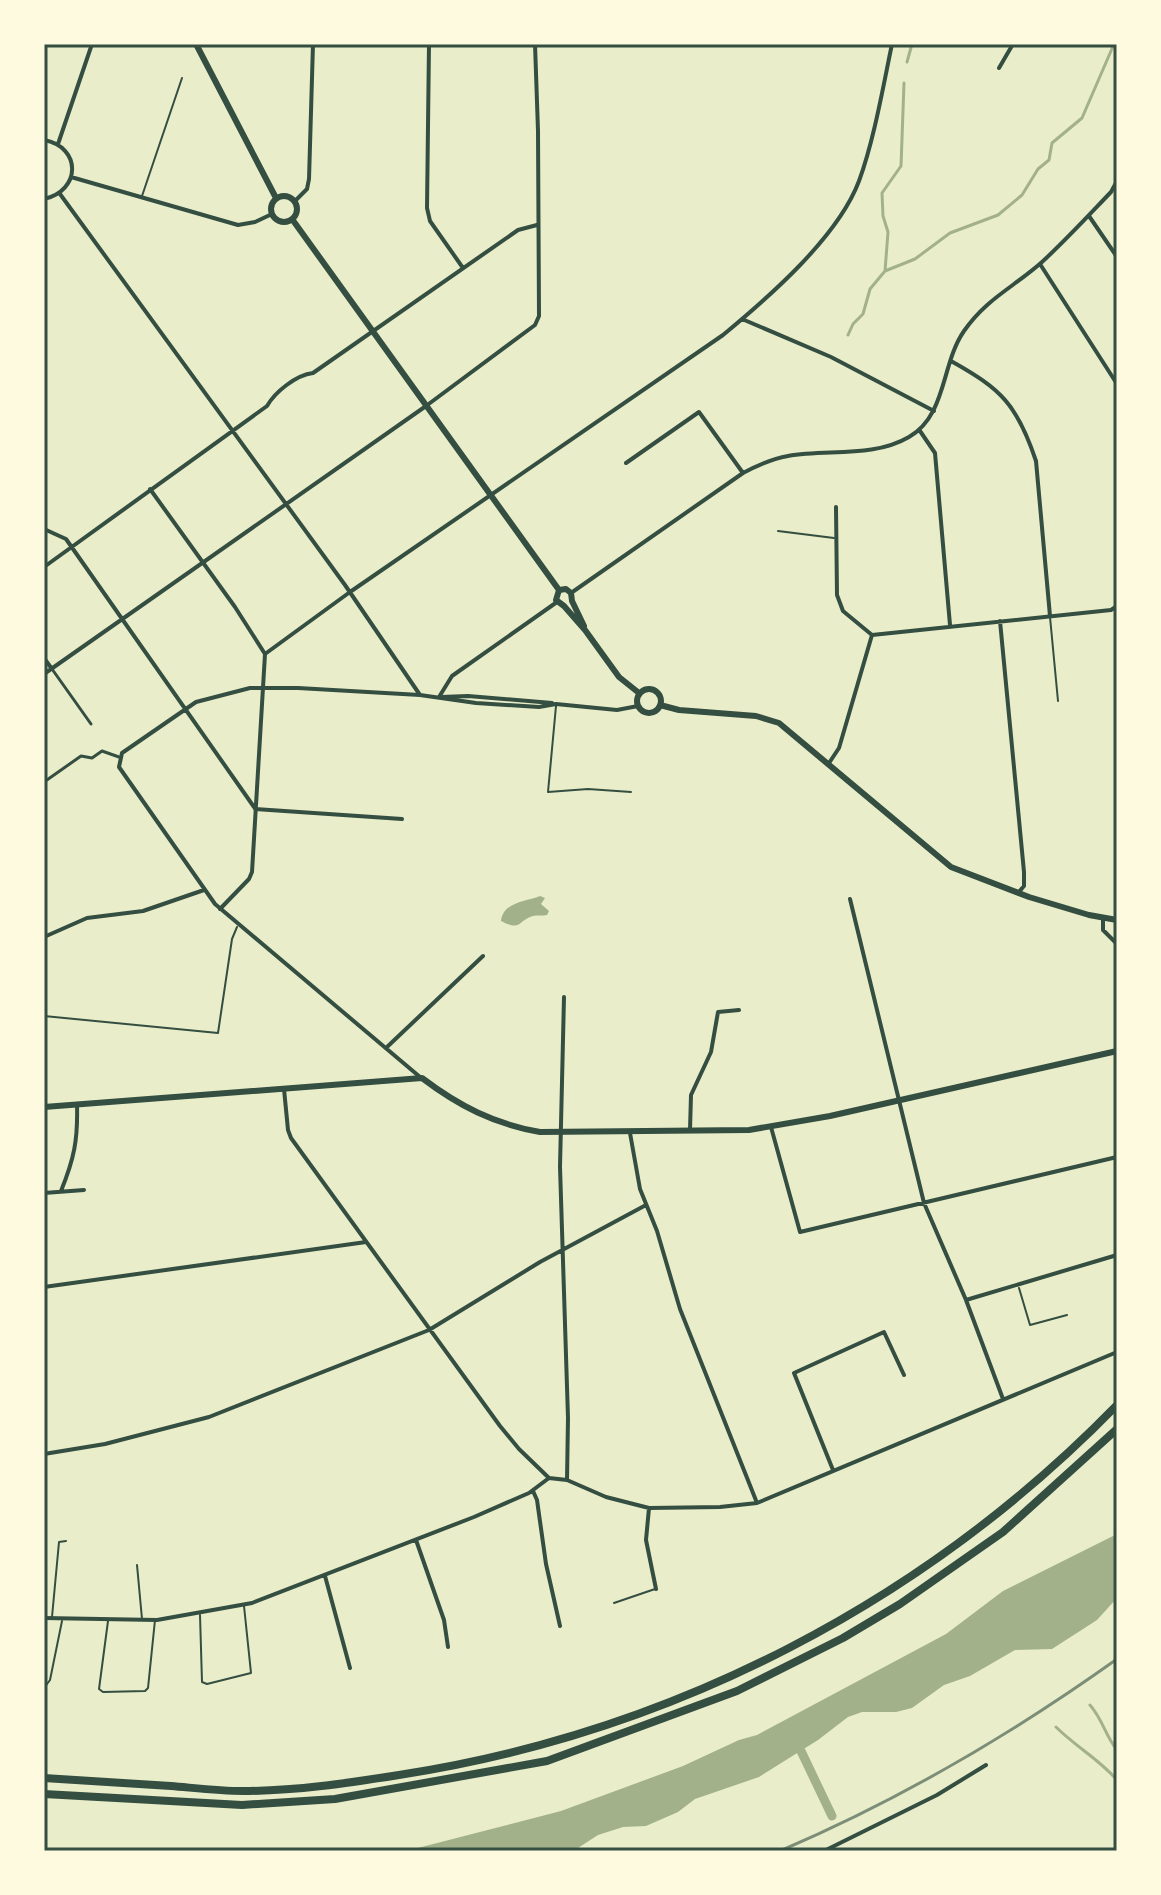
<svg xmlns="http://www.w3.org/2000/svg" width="1161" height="1895" viewBox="0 0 1161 1895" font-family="'Noto Sans',sans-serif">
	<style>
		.water { fill: #a3b18a }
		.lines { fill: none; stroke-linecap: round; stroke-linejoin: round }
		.stream { stroke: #a3b18a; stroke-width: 3 }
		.canal { stroke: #a3b18a; stroke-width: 9 }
		.service { stroke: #344e41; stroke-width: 2 }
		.pedestrian { stroke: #344e41; stroke-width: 3 }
		.minor { stroke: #344e41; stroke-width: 4 }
		.tertiary { stroke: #344e41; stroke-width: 6 }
		.motorway { stroke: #344e41; stroke-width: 8 }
		.rail { stroke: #7c8e77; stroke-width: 3 }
		.neatline { fill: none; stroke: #344e41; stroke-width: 3 }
	</style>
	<rect width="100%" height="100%" fill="#e9edc9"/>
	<path class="water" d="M540,896l5,2 -4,6 8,7 -2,4c-5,1 -10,0 -14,1 -15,4 -11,16 -32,5 2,-19 24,-19 39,-25z
		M1117,1534v64l-20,22 -45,29 -37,1 -45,26 -26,9 -32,23 -16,4h-34l-14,5 -30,23 -59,37 -64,22 -17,13 -32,14 -23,1 -25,8 -20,13 -35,3h-137l155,-40 122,-45 56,-26 18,-5 189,-101 57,-43z"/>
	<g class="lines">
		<path class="stream" d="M907,62l5,-18
			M885,271l3,-39 -5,-16 -1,-23 19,-27 3,-83
			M848,335l5,-11 10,-10 7,-25 15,-18 30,-12 35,-26 48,-18 24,-20 16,-26 11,-9 3,-17 30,-25 32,-74
			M1090,1705c13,15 15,30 27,45
			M1056,1727c20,20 43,32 61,53"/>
		<path class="canal" d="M801,1751l31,65"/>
		<path class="service" d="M142,196l40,-118
			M778,531l56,7
			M1050,617l8,84
			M556,706l-8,86 40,-3 43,3
			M44,1016l174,17 14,-94 5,-12
			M1019,1288l11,37 37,-10
			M137,1565l5,54
			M614,1603l41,-14
			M200,1615l2,67 5,2 44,-11 -7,-67
			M52,1617l7,-75 7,-1
			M108,1621l-9,68 4,3 42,-1 3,-3 7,-68
			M44,1688l6,-8 12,-59"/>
		<path class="pedestrian" d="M52,669l39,55
			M44,782l37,-26 11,2 10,-7 17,6"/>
		<path class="minor" d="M429,44l-2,164 3,13 33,47
			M999,68l14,-24
			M44,140c38,7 37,51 0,59
			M58,144l34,-100
			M71,177l167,48 17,-3 17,-8
			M60,194l285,391 75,110
			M295,201l12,-12 2,-10 4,-135
			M1089,216l28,41
			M1040,264l77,120
			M742,319l89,38 103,54
			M951,361c50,28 66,43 85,100l14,155
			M920,431l15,22 15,172
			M626,463l73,-51 44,61
			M150,489l85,118 30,47 -13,218 -3,7 -29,30
			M836,507l1,88 6,16 29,24
			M44,529l22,10 188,268
			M44,567l223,-161c8,-14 29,-31 46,-33l205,-143 19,-5
			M571,593l172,-120c15,-8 28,-14 45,-17 40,-7 85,2 121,-19 38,-22 32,-73 55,-106 22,-32 50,-44 78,-69 24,-22 46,-46 69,-70l6,-11
			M1000,621l24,251v14l-6,7
			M265,654l85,-62 373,-257c46,-38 115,-98 136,-154 15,-41 24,-94 33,-137
			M44,658l8,11
			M44,674l382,-268 109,-81 4,-9 -1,-185 -3,-87
			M439,697l13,-21 105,-74
			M441,697l27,-1 84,7
			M829,763l10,-15 33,-113 239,-25 6,-4
			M255,809l147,10
			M850,899l74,304 42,97 37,99
			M1103,919v11l14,14
			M44,937l43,-19 56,-7 61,-21
			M564,997l-4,170 8,251 -1,62
			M387,1047l96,-91
			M420,1077l-205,-173 -96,-137 3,-14 74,-51 54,-14h48l122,7 56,8 63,4 17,-3 61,6 21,-4
			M284,1089l4,41 3,8 209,288 19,23 30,29 18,2 39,17 43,11 71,-1 37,-4 360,-151
			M771,1127l29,105 317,-75
			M690,1130l1,-35 20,-43 7,-40 21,-2
			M630,1133l10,56 17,42 23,78 77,194
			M61,1191c13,-32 17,-51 16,-86
			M44,1193l40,-3
			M44,1287l322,-45
			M966,1300l151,-45
			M44,1454l61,-10 104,-27 220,-87 111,-68 106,-57
			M833,1470l-39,-97 90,-41 20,43
			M533,1491l4,9 9,64 14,62
			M649,1508l-3,32 10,49
			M416,1540l28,80 4,27
			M325,1576l25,92
			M44,1618l113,2 95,-17 222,-86 55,-24 20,-15
			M824,1851l113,-56 49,-30"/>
		<path class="tertiary" d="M196,44l80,154
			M271 209a13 13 0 1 1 26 0a13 13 0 1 1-26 0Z
			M292,219l267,371
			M559,590l7,-1 5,4 1,8 12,25
			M559,590l-3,10 8,6
			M564,606l21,24 34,47 20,16
			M637 701a12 12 0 1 1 24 0a12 12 0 1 1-24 0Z
			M660,705l19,5 77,6 23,7 172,144 78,30 60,18 28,5
			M44,1107l378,-29c37,28 72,46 118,54l209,-2 81,-14 287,-65"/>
		<path class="motorway" d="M44,1778c42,3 84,5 127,8 24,2 48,5 72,5 52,0 105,-8 156,-16 273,-42 525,-172 718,-370
			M44,1794l198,11 93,-6 212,-38 190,-70 106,-53 57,-34 103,-72 114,-103"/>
		<path class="rail" d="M780,1851c119,-51 232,-117 337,-192"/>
	</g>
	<rect width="1161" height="1895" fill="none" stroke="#fefae0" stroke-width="92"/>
	<rect x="46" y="46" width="1069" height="1803" class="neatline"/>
</svg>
